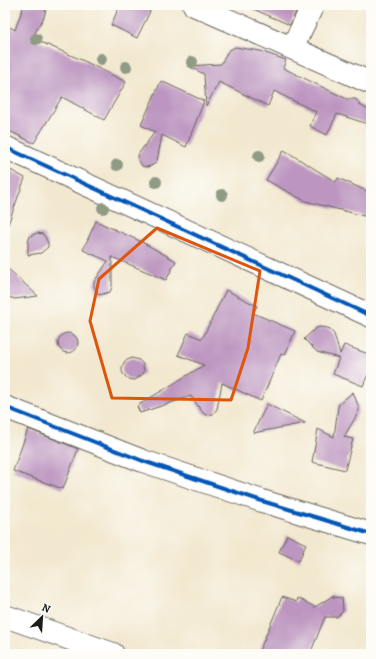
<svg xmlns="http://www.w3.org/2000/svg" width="376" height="659" viewBox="0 0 376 659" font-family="Alegreya,serif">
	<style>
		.building { fill: #bc95c0 }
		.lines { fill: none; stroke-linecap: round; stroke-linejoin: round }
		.street-casing { stroke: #67635b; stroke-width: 24 }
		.street { stroke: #fff; stroke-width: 22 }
		.cycleway-casing { stroke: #fdfcf7; stroke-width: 6 }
		.cycleway { stroke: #0057b8; stroke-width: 4 }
		.tree { fill: #8f9b85 }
		.marked { fill: none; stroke: #de560d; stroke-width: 3; stroke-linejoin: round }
	</style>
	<rect width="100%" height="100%" fill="#fdfcf7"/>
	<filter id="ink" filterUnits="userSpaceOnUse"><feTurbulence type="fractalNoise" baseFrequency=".025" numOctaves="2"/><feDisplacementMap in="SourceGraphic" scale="8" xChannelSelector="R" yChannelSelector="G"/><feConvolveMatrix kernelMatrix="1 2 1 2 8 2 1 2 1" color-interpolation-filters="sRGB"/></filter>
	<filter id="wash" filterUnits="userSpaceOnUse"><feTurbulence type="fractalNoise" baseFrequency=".012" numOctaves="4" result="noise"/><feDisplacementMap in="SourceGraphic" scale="16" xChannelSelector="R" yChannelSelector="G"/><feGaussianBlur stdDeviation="0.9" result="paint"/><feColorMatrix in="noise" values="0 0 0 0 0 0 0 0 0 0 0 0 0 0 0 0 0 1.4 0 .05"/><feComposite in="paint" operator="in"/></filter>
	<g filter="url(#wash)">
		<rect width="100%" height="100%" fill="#f2e8cf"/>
		<g id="blocks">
			<path class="building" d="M24,5h23l-3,12 -12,21 52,23 42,21 -22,38 -42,-23 -28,46 -29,-14v-91l5,-11 5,3z
				M120,5h33l-16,33 -26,-13z
				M244,5h55l-9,20z
				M235,47l25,4 26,9 -3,8 64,31h9l4,6 11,6v14l-34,-11 -10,21 -17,-9 6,-14 -42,-21 -6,15 -49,-24 -13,24 -2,-32 -16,-8 33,-2 7,-13z
				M161,81l43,20 -18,46 -24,-12 -5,26 -4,4 -6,2 -5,-1 -4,-7v-3l1,-3 16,-21 -14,-7z
				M284,150l52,32 2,-4 33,15v14l-3,10 -63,-16 -39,-21z
				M5,167l20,11 -18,49h-2z
				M96,221l46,21 34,19 -10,19 -54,-23v30l-2,5 -11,3 -5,-8v-5l14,-21 -25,-11z
				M37,233l6,1 2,3 3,6v4l-7,6 -13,2v-13l2,-6z
				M5,266l33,30 -23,3 -10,-3z
				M226,290l31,16 -4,7 42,18 -10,24 -4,-1 -20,47 -39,-18 -5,26 -4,5 -7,1 -3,-2 -12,-17 -51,17 -3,-7 67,-41 -26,-10 10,-22 14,6z
				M320,327l8,1 6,6 6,20 4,-9 27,10v12l-8,19 -30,-12 6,-16 -22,-6 -13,-13 12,-11z
				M58 343a10 10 0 1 1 20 0a10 10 0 1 1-20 0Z
				M132,358l7,2 4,4 1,9 -9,7 -7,-1 -5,-5 -1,-3v-4l3,-6z
				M353,392l6,16v3l-15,26 9,2 -8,31 -33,-8 6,-33 16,8 4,-30 1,-3z
				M267,404l38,19 -52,10z
				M28,429l50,20 -15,40 -50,-18z
				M287,535l19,9 -7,17 -20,-9z
				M334,595l-1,2 9,1 1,13 -6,6h-12l-15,37h-52l24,-57 14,5 1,-4 18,9z"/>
		</g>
	</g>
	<g filter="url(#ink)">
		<use href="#blocks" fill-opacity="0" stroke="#67635b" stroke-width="1"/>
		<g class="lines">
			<defs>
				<path id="street" d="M194,5l177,78
					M292,48l21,-43
					M5,147l366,169
					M5,407l138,54 119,40 109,33
					M5,616l108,38"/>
			</defs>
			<use href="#street" class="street-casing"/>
			<use href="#street" class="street"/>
			<defs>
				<path id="cycleway" d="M5,147l366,169
					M5,407l138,54 119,40 109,33"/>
			</defs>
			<use href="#cycleway" class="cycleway-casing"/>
			<use href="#cycleway" class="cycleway"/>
		</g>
		<g class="tree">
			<circle cx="36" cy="39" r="6"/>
			<circle cx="101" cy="59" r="6"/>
			<circle cx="192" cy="62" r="6"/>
			<circle cx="126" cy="67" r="6"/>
			<circle cx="259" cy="156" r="6"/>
			<circle cx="117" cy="165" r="6"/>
			<circle cx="156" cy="182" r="6"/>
			<circle cx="222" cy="195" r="6"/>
			<circle cx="103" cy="208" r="6"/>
		</g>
	</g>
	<path class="marked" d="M157,228l103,43 -12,77 -17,52 -119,-2 -22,-77 9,-42z"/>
	<rect width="376" height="659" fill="none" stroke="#fdfcf7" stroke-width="20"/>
	<g transform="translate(42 617) rotate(25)" stroke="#fdfcf7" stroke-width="3" paint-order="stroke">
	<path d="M0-3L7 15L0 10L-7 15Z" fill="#1c1c1c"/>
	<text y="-6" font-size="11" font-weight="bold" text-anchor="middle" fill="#1c1c1c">N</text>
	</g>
</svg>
